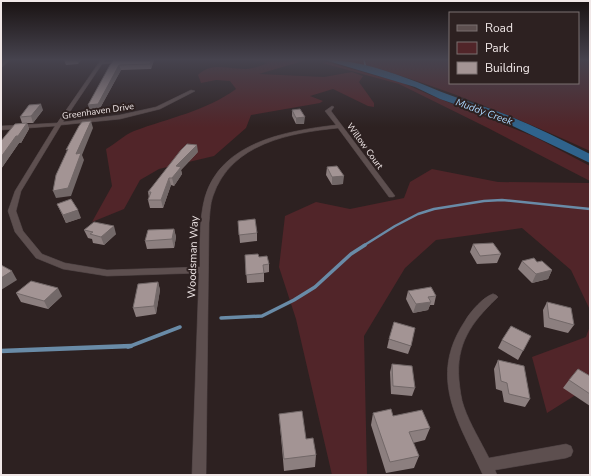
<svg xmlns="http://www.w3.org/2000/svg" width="591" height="476" viewBox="0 0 591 476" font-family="'Nunito Sans',sans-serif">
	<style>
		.green { fill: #512529 }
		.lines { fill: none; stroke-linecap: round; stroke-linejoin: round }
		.stream-far3 { stroke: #698ba7; stroke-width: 1.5 }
		.stream-far2 { stroke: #698ba7; stroke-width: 2.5 }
		.stream-far1 { stroke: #698ba7; stroke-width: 3.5 }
		.stream { stroke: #698ba7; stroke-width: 4.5 }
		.river { fill: #2f638c; fill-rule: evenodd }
		.minor-casing { stroke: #4a3f40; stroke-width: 1 }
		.minor { fill: #5d4f4f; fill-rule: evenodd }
		.wall { fill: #8c7f7f }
		.shaded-wall { fill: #726868 }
		.building { fill: #a39494; stroke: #726868 }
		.labels { text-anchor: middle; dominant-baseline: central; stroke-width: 4; stroke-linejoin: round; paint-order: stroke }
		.far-street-label { font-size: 9px; fill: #f0e7e7; stroke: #2d2121 }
		.far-water-label { font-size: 10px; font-style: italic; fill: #aad5fb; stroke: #2d2121 }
		.street-label { font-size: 11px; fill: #f0e7e7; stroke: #2d2121 }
	</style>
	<rect width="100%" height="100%" fill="#2d2121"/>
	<path class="green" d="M253,60h53l-47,14 65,3 28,-5 11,4 -4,6 15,21v4l-6,-1 -35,-17 -23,7 13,5 -3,2 -69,12 -5,13 -32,28 -55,13 -19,11 -16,29 -32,13 20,-36 -6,-37c9,-5 18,-14 28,-18 35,-13 72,-20 102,-42l-6,-8 -14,-1 -15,3 -3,-8c13,-13 30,-6 46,-6 8,0 17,-3 24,-6z
		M339,60h111v23h128v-23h12v91c-64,-29 -130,-57 -198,-78 -17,-6 -36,-9 -53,-13z
		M327,62l76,21 27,12 105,42 55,29v15l-102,-53 -89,-44 -77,-21z
		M432,169l66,13 92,1v127l-19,-40 -49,-42 -86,12 -31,28 -41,68 3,139h-35l-36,-156 -17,-52 6,-51 31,-14 34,7 54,-11 6,-16z
		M590,326v60l-43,27 -15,-56 54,-20z"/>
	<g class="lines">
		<path class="stream-far3" d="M364,60l2,9"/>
		<path class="stream-far2" d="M363,246l32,-20 23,-12 16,-5 50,-8 18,-1 88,9"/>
		<path class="stream-far1" d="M221,318l41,-2 32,-16 21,-13 36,-33 14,-9
			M128,347l52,-20"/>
		<path class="stream" d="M1,351l130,-5"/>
		<path class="river" d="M325,60c42,0 84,19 122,34 20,8 41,13 60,21 29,12 56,25 83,39v9l-92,-44 -58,-20 -25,-12z"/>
		<defs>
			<path id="minor" d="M5,60h5l-9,8v-3z
				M101,60h4l-1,2 42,-2 -44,4 -39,58 57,-7 36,-8 35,-17 4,1 -35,18 -40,10 -59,6 -40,66 -5,20 7,20 19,23 23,9 42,7 93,-3c0,-23 -1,-48 5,-70 16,-55 81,-66 131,-72l-11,-14 7,-5 2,1 -3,4 64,85 -2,1h-4l-51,-69c-48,5 -107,15 -125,68 -3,8 -3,18 -4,27l-3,252h-14l7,-202 -92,3 -44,-7 -27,-11 -21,-26 -7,-21 7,-20 40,-65 -54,4v-4l56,-3z
				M493,294l3,1 2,2 -2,2c-25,24 -40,45 -37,81 1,9 2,19 5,27 6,17 17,35 25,51l77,-14 5,2 2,5 -2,5 -5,2 -71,12 2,5h-14c-24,-53 -56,-97 -18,-154 5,-9 19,-25 28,-27z"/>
		</defs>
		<use href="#minor" class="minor-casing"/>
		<use href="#minor" class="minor"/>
	</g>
	<path class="wall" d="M64,60h17l-3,4 -12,1z
		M154,60l-3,9 -30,1 -22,40 -9,1 20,-46z
		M43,110l-10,13h-6l2,6 -8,14h-2l-18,26v-28l21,-18 -2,-6z
		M292,110l12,14h-8l-4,-8z
		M198,152l-17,18 1,4 -8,12 -3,-1 -8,23h-13l-2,-8 1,-2 -1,-6z
		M327,167l16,17 -11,1 -6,-10z
		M57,204l24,14 -15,5z
		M238,221l19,12v8l-17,2z
		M174,229l2,8 -2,11 -27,1 -2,-8z
		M84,230l32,4 -12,11 -11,-2 -1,-4 -4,-1z
		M473,244l28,10 -4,9 -20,1 -7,-12z
		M245,255l14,2 10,7v8l-5,1v9l-17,1z
		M522,261l15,1 15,8 -4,9 -16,4 -14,-14z
		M158,282l2,8 -4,24 -20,3 -3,-9z
		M408,291l28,5 -2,9h-4l-2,5 -15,3 -7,-14z
		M16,293l46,3 -14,13 -27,-7z
		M547,302l27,23 -6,8 -24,-6 -1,-17z
		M531,336l-13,24 -20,-12 4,-8z
		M389,339l22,7 -3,8 -21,-6z
		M498,360l32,39 -5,8 -21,-5 -2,-11 -6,-2 -2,-20z
		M392,364l23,24 -3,8 -21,-2 -1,-22z
		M590,376v30l-27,-18 6,-8z
		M373,413l20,3 37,12 -5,12 -12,3 6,13 -5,12 -28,5 -15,-48z
		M279,414l27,25 10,16 -1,12 -31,4z"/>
	<path class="shaded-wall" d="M77,60h4l-3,4z
		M151,60h3l-3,9 -1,-5z
		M119,65l2,5 -22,40 -9,1 -2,-6z
		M41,104l2,6 -10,13 -2,-7z
		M305,117l-1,7h-8v-6z
		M91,121l2,7 -11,27 2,5 -13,36 -15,2 -3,-7 23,-37z
		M27,123l2,6 -8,14h-2l-18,26v-12l15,-21z
		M197,145l1,7 -17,18 1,4 -8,12 -2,-8 4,-12z
		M344,176l-1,8 -11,1v-8z
		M169,178l2,7 -8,23 -2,-8z
		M78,210l3,8 -15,5 -3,-8z
		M114,226l2,8 -12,11 -3,-8z
		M174,229l2,8 -2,11 -2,-9z
		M552,270l-4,9 -16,4 4,-9z
		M12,271l5,9 -16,10v-12z
		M158,282l2,8 -4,24 -2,-8z
		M58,288l4,8 -14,13 -4,-8z
		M431,302l-3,8 -15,3 3,-9z"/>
	<path class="building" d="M114,60h37l-1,4 -31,1 -21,39 -10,1 22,-40z
		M41,104l-10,12 -11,1 9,-12z
		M300,109l5,8 -9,1 -4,-8z
		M91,121l-15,33 5,-1 -13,35 -15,3 3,-16 12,-26 -2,1 13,-24 3,-4z
		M27,123l-9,13h-2l-15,21v-16l14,-17z
		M187,144l10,1 -21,21 5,1 -9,11h-3l-8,22h-13l3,-8h-3l33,-42z
		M337,166l7,10 -12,1 -5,-10z
		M71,199l7,11 -15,5 -6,-11z
		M255,219l2,14 -18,2 -1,-14z
		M94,222l20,4 -13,11 -11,-3 3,-2 -9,-2z
		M174,229l-2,10 -27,2 3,-11z
		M493,243l8,11 -21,2 -7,-12z
		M258,254l1,3 8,-1 2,8 -6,1 1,8 -18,2 -1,-20z
		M534,258l3,4 5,-1 10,9 -16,4 -14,-13z
		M1,265l11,6 -11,7z
		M31,281l27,7 -14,13 -28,-8z
		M158,282l-4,24 -21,2 5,-24z
		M431,287l5,9 -8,1 3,5 -15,2 -8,-13z
		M547,302l24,6 3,17 -25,-7z
		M394,322l21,6 -4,18 -22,-7z
		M511,326l20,10 -8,15 -21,-11z
		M498,360l26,6 6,33 -21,-5 -2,-11 -6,-2z
		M392,364l20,2 3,22 -22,-2z
		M578,369l12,7v18l-21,-14z
		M391,409l2,7 29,-6 8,18 -21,4 10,24 -29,6 -17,-49z
		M302,411l4,28 7,-1 3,17 -32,4 -5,-45z"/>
	<linearGradient id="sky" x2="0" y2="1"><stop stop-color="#191212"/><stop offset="0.47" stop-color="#46434e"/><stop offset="1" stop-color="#46434e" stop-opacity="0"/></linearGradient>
	<rect width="591" height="127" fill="url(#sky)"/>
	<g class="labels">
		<g class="far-street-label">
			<text transform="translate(98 111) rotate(-8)">Greenhaven Drive</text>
			<text transform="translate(365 146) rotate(54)">Willow Court</text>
		</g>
		<g class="far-water-label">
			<text transform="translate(484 112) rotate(20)">Muddy Creek</text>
		</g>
		<g class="street-label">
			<text transform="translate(193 257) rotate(-88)">Woodsman Way</text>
		</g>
	</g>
	<rect width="591" height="476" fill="none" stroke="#f0e7e7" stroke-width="4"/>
	<rect x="449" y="12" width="130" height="72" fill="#2d2121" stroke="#7b7070"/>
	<rect x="457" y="25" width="20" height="6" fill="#5d4f4f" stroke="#7b7070"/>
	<text x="485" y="32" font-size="12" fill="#f0e7e7">Road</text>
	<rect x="457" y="42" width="20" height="12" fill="#512529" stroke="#7b7070"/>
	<text x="485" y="52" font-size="12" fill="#f0e7e7">Park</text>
	<rect x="457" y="62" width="20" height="12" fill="#a39494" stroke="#7b7070"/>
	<text x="485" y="72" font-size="12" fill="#f0e7e7">Building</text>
</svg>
